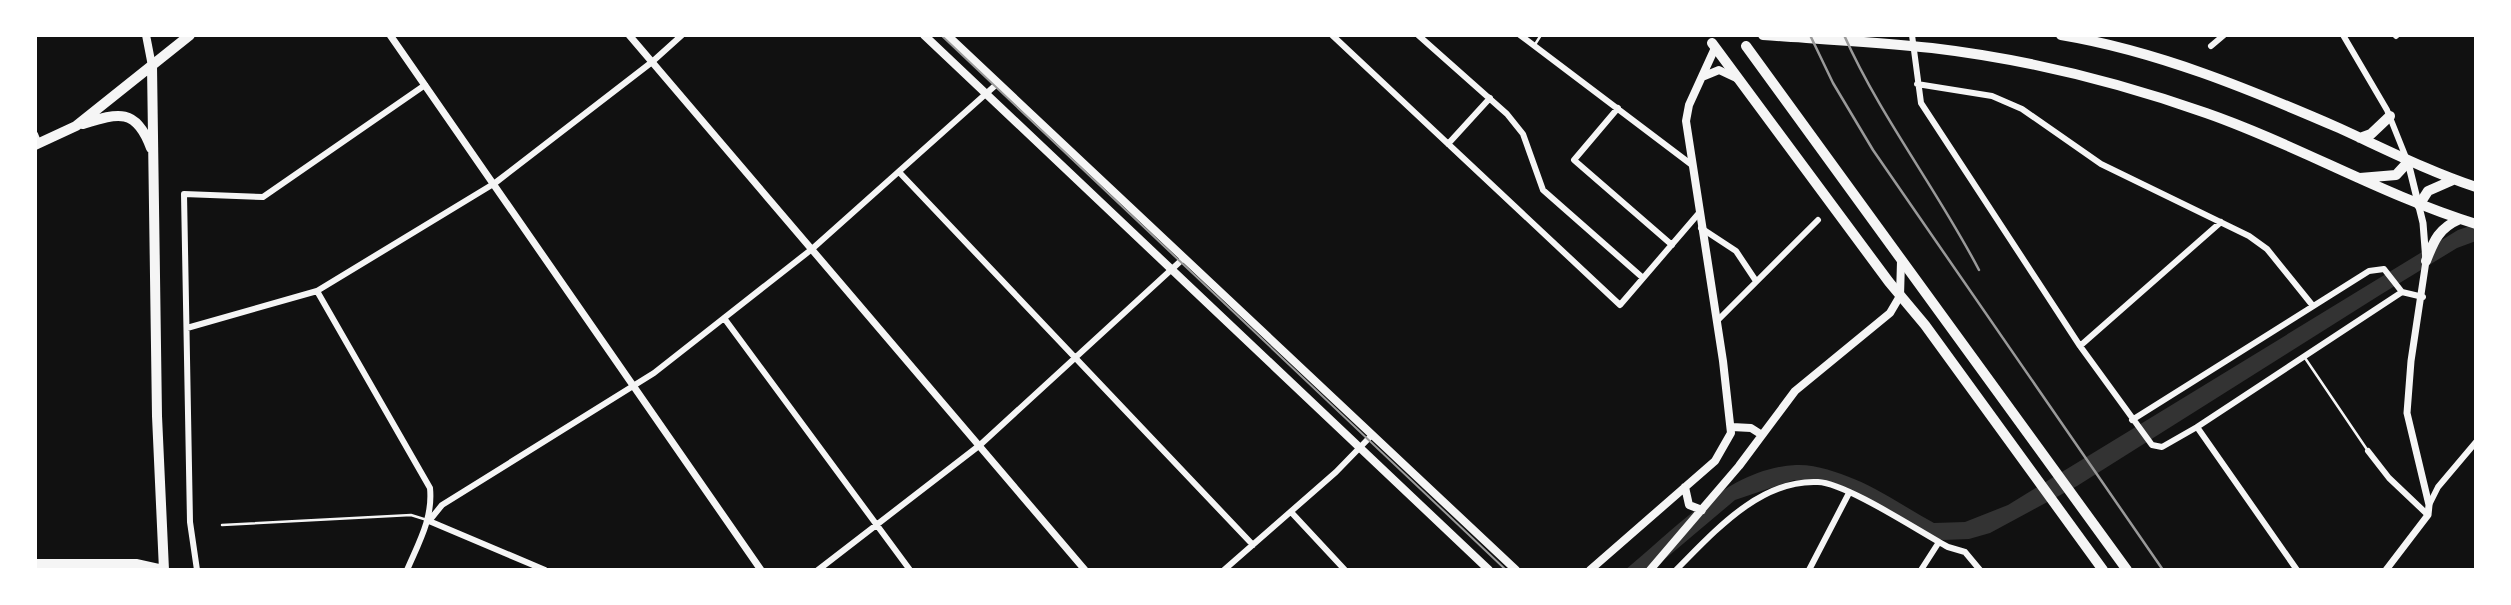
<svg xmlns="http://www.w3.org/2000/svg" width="2511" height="605" viewBox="0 0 2511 605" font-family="Arial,sans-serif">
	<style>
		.water { fill: #333 }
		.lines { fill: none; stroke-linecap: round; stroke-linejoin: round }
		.service { stroke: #f5f5f5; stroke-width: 2.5 }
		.minor { stroke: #f5f5f5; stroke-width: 6 }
		.tertiary { stroke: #f5f5f5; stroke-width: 7 }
		.secondary { stroke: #f5f5f5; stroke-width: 8 }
		.primary { stroke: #f5f5f5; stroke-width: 10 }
		.tram { stroke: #9a9a9a; stroke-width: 2 }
		.rail { stroke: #9a9a9a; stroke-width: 2.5 }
	</style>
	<rect width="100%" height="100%" fill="#111"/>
	<path class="water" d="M2476,224v17l-19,7 -77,47 -303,191 -87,47 -21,6 -26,1 -16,-5 -81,-44 -38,-11h-14l-59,20 -83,70h-27c49,-40 104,-102 171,-105 19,-1 41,7 58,14 27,11 54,30 80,44l31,-1 43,-17 450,-275z"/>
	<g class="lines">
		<path class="service" d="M1534,46l7,-11
			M2305,358l63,93
			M222,525l189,-10 16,5"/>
		<path class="minor" d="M1332,35l288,270 79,-92
			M1418,35l89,79 16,20 20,56 100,88
			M1520,35l172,130
			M1912,35l9,68 159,243 72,99 10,2 35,-20 205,-135
			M2343,35l44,75 20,50
			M2396,36l1,-1
			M2211,46l13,-11
			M1917,84l75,12 30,13 79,55 148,72 18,13 46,57
			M1618,108l-44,52 98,85
			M35,134l4,10
			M1448,144l42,-46
			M899,172l354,373
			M1701,228l35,23 20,30
			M317,291l113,197c3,30 -11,54 -23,82
			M724,318l186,252
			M1717,321l101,-101
			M187,328l130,-37 178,-108 157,-121 30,-27
			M2080,346l141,-124
			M2132,420l237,-149 15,-2 18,23 21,5
			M2197,427l100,143
			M2368,451l21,27 39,37
			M2429,505l9,-18 38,-45
			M1291,512l54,58
			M429,521l13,-16 212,-132 158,-124 186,-166
			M429,521l116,49
			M197,570l-7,-48 -6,-328 79,3 162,-112
			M818,570l162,-125 204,-187
			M1224,570l112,-98 35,-36
			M1676,570c38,-38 84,-91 142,-88 28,1 102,50 130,65l17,5 15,18
			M1809,570l40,-77
			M1921,570l18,-28"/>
		<path class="tertiary" d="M390,35l371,535
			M629,35l456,535
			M2386,570l42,-55 1,-10 -22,-92 4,-52 15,-100 -3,-38 -15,-61"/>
		<path class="secondary" d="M146,35l6,31
			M924,35l565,535
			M947,35l569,535
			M1702,77l17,-7 17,8
			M1732,427l19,1 11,7
			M1685,487l4,18 13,5
			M1590,570l125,-109 16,-28 -8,-72 -37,-240 3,-16 26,-57
			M1650,570l89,-104 56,-75 95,-78 10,-17 1,-35"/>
		<path class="primary" d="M1763,35c56,4 113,7 169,13 93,11 186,34 274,65 92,32 176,82 270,111
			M2061,35c96,16 188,54 278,93 46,21 89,43 137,59
			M1712,43l177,239 36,43 178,245
			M1746,46l381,524
			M152,66l5,350 7,154
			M83,124c35,-11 53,-17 68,24
			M2360,138l11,-4 19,-18
			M35,145l41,-19 114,-91
			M2360,178l36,-3 12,-13
			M2419,205l9,-14 25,-11
			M2426,261c8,-21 13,-33 34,-42
			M35,564h101l27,6"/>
		<path class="tram" d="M941,35l565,535"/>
		<path class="rail" d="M1810,35l23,48 40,67 290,420
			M1844,35c37,83 93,154 135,235"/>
	</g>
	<rect width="2511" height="605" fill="none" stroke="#ffffff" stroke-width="74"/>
</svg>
